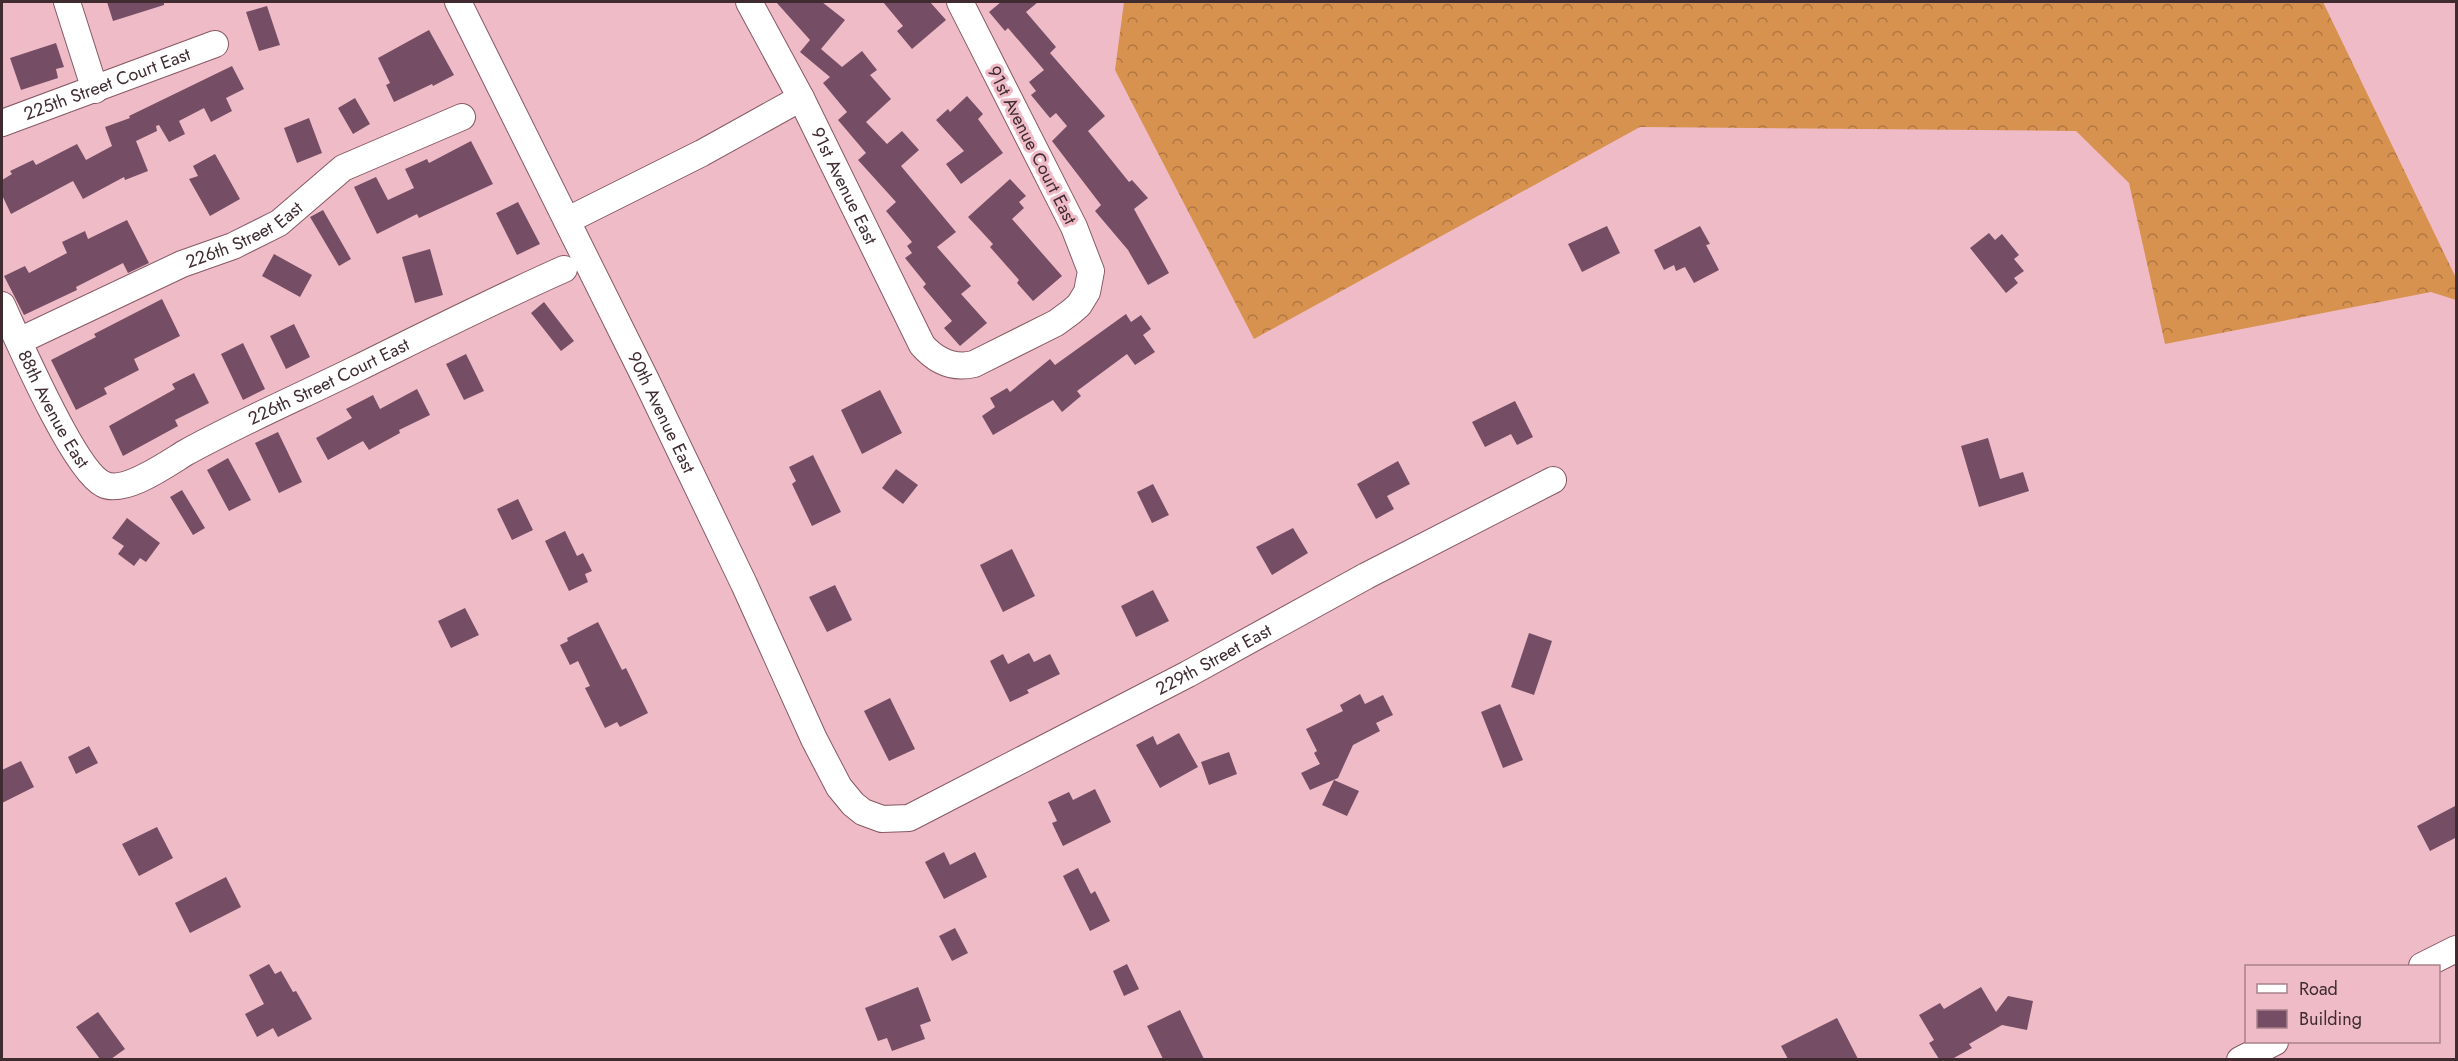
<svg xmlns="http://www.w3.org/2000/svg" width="2458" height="1061" viewBox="0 0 2458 1061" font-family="Jost,sans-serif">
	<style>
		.forest { fill: url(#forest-crowns) }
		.building { fill: #754e66 }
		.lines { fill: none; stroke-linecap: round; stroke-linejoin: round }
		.minor-casing { stroke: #875965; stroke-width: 28 }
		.minor { stroke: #fff; stroke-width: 26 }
		.labels { text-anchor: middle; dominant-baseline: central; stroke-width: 6; stroke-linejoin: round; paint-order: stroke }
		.street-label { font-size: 18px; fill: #3f2b30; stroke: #efbbc7 }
	</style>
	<defs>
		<pattern id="forest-crowns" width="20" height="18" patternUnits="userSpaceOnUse" patternTransform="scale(1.5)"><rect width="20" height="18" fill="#d8924f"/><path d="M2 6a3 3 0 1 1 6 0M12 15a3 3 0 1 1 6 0" fill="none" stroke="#b17742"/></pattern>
	</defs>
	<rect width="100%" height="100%" fill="#efbbc7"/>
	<path class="forest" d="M1124,2h1199l133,276v22l-25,-8 -266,52 -36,-161 -53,-52 -436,-4 -386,212 -139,-269z"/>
	<path class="building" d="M107,2h57v3l-51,16z
		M776,2h46l23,18 -24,29 21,18 20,-16 15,19 -7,5 21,24 -25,23 21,22 15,-13 17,19 -18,16 55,66 -19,15 34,39 -10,8 26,29 -27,23 -16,-18 8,-7 -29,-34 3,-3 -21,-26 7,-5 -5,-7 5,-4 -26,-31 10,-9 -38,-42 8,-7 -28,-33 9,-8 -24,-29 7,-6 -30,-25 10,-12z
		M883,2h47l16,18 -34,29 -15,-18 6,-5z
		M1001,2h37l-12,10 30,35 -6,6 55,63 -17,15 41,51 3,-2 16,18 -14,11 35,64 -21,12 -20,-35 -33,-39 6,-6 -49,-64 15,-15 -11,-13 -6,5 -19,-23 5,-4 -7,-9 15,-12 -36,-42 -3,3 -16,-19z
		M267,6l13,39 -21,6 -13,-39z
		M429,30l25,45 -21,11 -1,-2 -38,18 -8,-17 4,-2 -12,-25z
		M56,43l8,24 -8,2 2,9 -37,12 -11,-32z
		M232,66l12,23 -18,9 6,13 -21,11 -7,-14 -25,13 6,13 -16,8 -10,-17 -3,1 1,5 -21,10 12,30 -23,9 -1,-3 -41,22 -10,-18 -62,33 -9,-19v-15l10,-6 -2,-3 23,-11 3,5 41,-21 9,16 26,-14 -7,-19 25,-9 -1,-2z
		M967,96l16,18 -5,5 25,34 -42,31 -15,-20 18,-13 -28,-31 12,-11 2,3z
		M355,98l15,26 -17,10 -15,-26z
		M309,118l13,35 -25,10 -13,-35z
		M471,141l22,43 -74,34 -2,-4 -40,20 -23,-47 22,-10 12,23 26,-12 -9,-19 22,-10 2,4z
		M215,154l25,45 -30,17 -21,-37 9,-3 -5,-10z
		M1010,179l16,17 -7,6 5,6 -12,11 50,57 -29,25 -16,-18 2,-3 -29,-33 3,-3 -25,-27z
		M518,202l22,42 -23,11 -21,-42z
		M323,210l28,49 -12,7 -29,-49z
		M127,220l22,43 -21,10 -5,-10 -47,24 1,3 -53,25 -20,-39 21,-10 4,7 38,-20 -5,-11 23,-11 3,8z
		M1607,226l13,27 -38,19 -14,-28z
		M1700,226l10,18 -4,1 13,25 -25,13 -9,-16 -9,4 -2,-6 -10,5 -10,-20z
		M1989,233l6,7 7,-6 17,21 -5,4 10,12 -10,7 4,5 -12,10 -36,-45z
		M430,249l13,46 -28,8 -13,-46z
		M274,254l38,21 -12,22 -38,-21z
		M162,299l18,37 -46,23 5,11 -35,18 3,6 -31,16 -25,-50 45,-23 -2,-3z
		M544,302l30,39 -13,10 -30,-38z
		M1126,314l5,8 10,-7 10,14 -8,6 12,17 -20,13 -8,-11 -50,37 4,5 -19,16 -9,-12 -60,35 -11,-19 13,-9 -5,-9 17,-10 3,4 40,-33 5,6z
		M294,324l16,33 -24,12 -16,-33z
		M243,343l22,46 -22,11 -22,-46z
		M466,354l18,37 -20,9 -18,-36z
		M194,373l15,30 -34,17 3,6 -55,30 -14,-30 66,-37 -3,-5z
		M417,389l13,26 -31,15 1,3 -31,17 -6,-9 -35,19 -12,-22 36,-20 -6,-9 27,-14 7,14z
		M880,390l22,43 -40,21 -21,-44z
		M1515,401l18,36 -16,8 -6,-11 -26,13 -13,-25z
		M278,432l24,50 -23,11 -24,-50z
		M1988,438l12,41 23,-7 6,19 -50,16 -18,-61z
		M813,455l28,57 -29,14 -20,-42 4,-3 -7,-14z
		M228,458l23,42 -22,11 -22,-41z
		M1398,461l12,23 -23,12 7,13 -18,10 -19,-35z
		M896,469l22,16 -15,19 -21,-16z
		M1153,484l16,31 -17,8 -15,-31z
		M182,490l23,38 -12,7 -23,-38z
		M518,499l15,31 -21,10 -15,-31z
		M127,518l33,25 -14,19 -6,-4 -6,8 -16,-12 6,-8 -12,-8z
		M1293,528l15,25 -36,22 -16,-28z
		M565,531l12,25 6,-3 9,18 -7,3 3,8 -19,9 -24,-50z
		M1012,549l23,47 -32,16 -23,-47z
		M835,585l17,35 -25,12 -18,-35z
		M1153,590l16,31 -33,16 -15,-31z
		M465,608l14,27 -28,13 -13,-27z
		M598,622l24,48 4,-2 22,45 -28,14 -3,-5 -12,6 -20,-40 5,-2 -12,-25 -8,4 -10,-20 8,-4 -1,-3z
		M1529,633l23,8 -18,54 -23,-8z
		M1029,653l5,9 16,-8 10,20 -33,16 2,3 -19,9 -20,-41 13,-7 5,10z
		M1360,694l5,10 18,-9 10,20 -17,8 4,8 -27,14 -15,33 -28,12 -9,-17 19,-9 -6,-11 3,-2 -11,-22 37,-18 -3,-6z
		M890,698l25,51 -26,12 -25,-50z
		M1500,704l23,56 -20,8 -22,-56z
		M1179,733l19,34 -38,21 -24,-43 17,-9 4,9z
		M89,746l9,17 -22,11 -8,-17z
		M1229,752l8,22 -28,11 -8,-23z
		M21,761l13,26 -32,16v-33z
		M1334,780l25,11 -12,25 -25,-11z
		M1095,789l16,33 -48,24 -11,-23 5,-2 -9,-19 21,-10 4,8z
		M2457,805v32l-27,14 -13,-25z
		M157,827l16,31 -34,18 -17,-32z
		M944,852l6,13 25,-13 12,25 -43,22 -19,-37z
		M1078,868l13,26 4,-3 15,30 -20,10 -27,-55z
		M226,877l15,30 -51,26 -15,-30z
		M955,928l13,25 -16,8 -13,-25z
		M269,964l6,10 6,-3 12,21 3,-1 16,28 -34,18 -5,-9 -16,9 -12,-23 19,-10 -15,-29z
		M1127,964l12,25 -15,7 -11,-25z
		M918,987l13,34 -11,4 5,14 -33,12 -5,-13 -9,3 -13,-33z
		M1981,987l15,25 12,-16 25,5 -6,29 -25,-5 -33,19 3,4 -20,11h-13l-10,-16 5,-3 -15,-25 21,-12 4,6z
		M1180,1010l24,49h-41l-16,-33z
		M98,1012l27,37 -14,10h-11l-24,-32z
		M1837,1018l21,41h-70l-7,-13z"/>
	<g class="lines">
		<defs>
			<g id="minor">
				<path d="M67,2l28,88"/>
				<path id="s1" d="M458,2l188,378 98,204 70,155 25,48 14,17 10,8 19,7 27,-1 279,-144 178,-98 187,-96"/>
				<path id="s2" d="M749,2l52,96 121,247c14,16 31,24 52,19l82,-41 15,-11 8,-7 8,-13 4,-21 -17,-44 -114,-225"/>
				<path id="s3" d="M2,123l213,-79"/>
				<path d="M568,220l134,-67 99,-55"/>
				<path id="s4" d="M2,305c16,35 72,165 101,179 21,11 64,-20 82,-31 56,-31 114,-56 171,-84 69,-34 138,-69 208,-100"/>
				<path id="s5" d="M19,341l163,-77 51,-18 46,-23 64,-55 119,-51"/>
				<path d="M2422,966l34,-17"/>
				<path d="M2240,1060l35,-18"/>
			</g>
		</defs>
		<use href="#minor" class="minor-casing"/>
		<use href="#minor" class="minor"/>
	</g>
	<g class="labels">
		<g class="street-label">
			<text stroke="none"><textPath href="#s3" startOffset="112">225th Street Court East</textPath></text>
			<text transform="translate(1032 145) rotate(63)">91st Avenue Court East</text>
			<text stroke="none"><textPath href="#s2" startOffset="207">91st Avenue East</textPath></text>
			<text stroke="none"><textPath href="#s5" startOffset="249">226th Street East</textPath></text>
			<text stroke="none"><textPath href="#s4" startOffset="458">226th Street Court East</textPath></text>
			<text stroke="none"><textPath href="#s4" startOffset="116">88th Avenue East</textPath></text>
			<text stroke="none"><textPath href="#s1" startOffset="458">90th Avenue East</textPath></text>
			<text stroke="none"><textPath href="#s1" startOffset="1298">229th Street East</textPath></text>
		</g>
	</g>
	<rect width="2458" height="1061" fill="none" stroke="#3f2b30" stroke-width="6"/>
	<rect x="2245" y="965" width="195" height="78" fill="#efbbc7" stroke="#a9818b" stroke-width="1.5"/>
	<rect x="2257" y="984" width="30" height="9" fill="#ffffff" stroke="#a9818b" stroke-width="1.5"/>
	<text x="2299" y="995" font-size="18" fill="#3f2b30">Road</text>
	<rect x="2257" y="1010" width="30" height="18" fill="#754e66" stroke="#a9818b" stroke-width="1.5"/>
	<text x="2299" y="1025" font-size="18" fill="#3f2b30">Building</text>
</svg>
